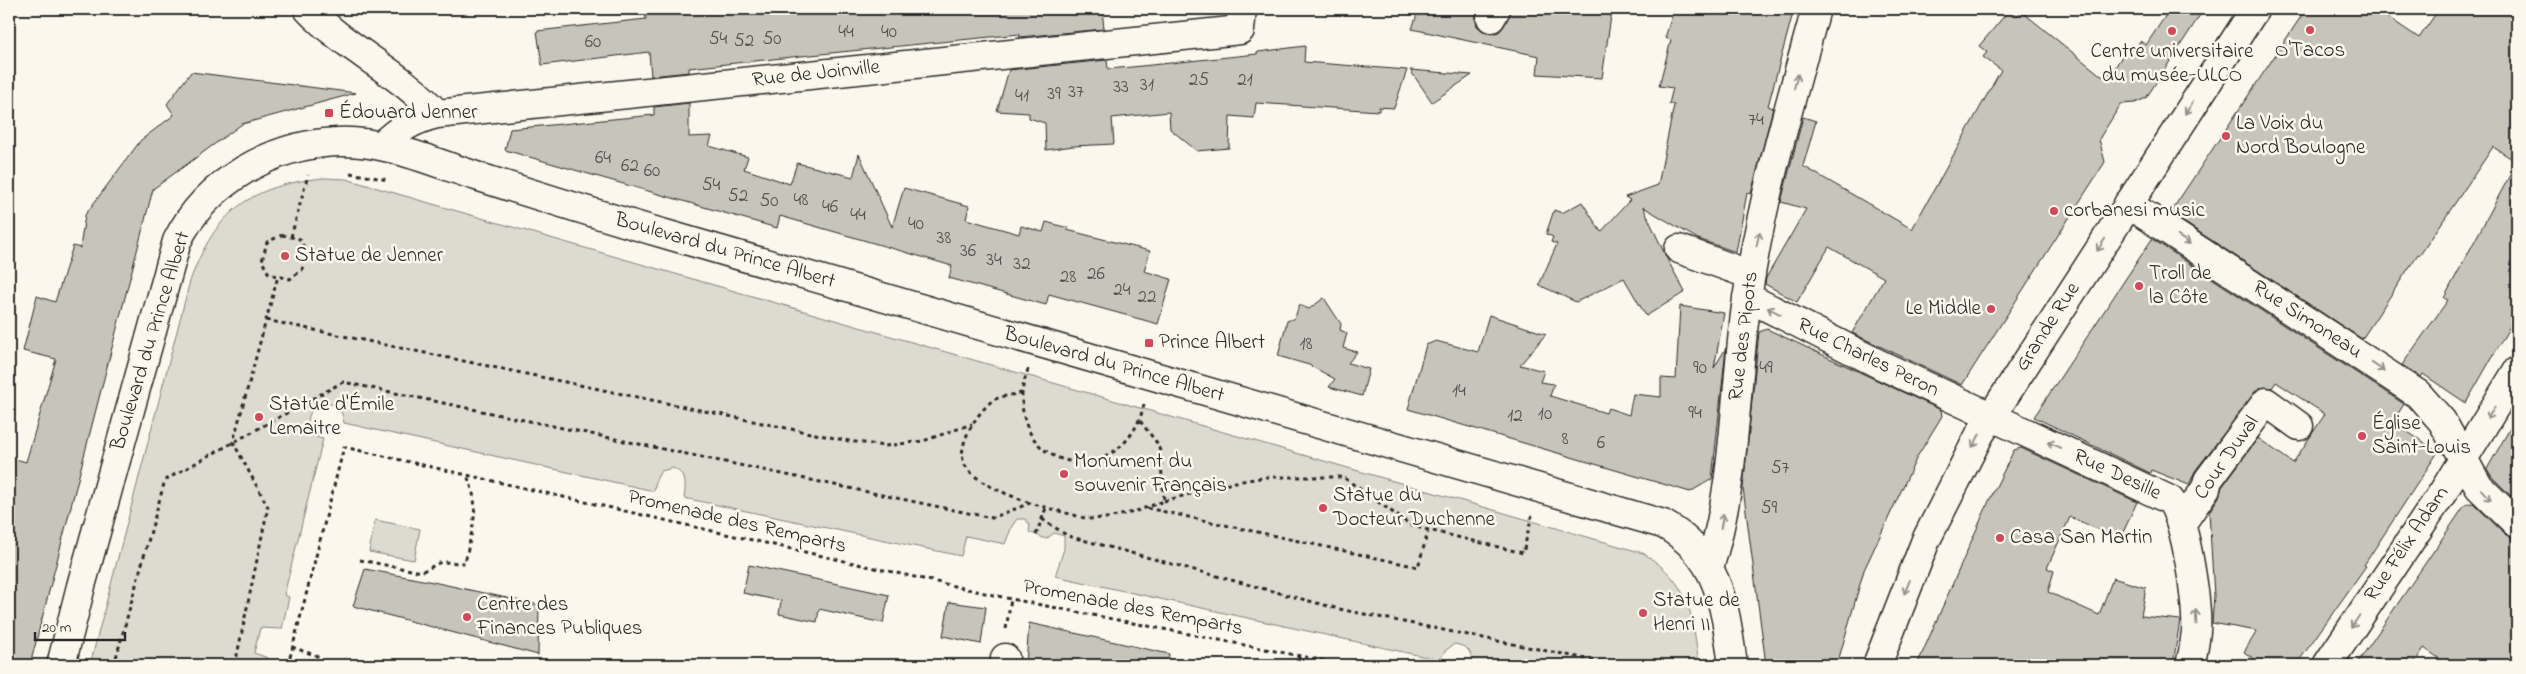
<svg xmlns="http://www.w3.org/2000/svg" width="2526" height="674" viewBox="0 0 2526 674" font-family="'Indie Flower',sans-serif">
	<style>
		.green { fill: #dddad0; stroke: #84827e }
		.building { fill: #c7c4bc; stroke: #2b2b2b }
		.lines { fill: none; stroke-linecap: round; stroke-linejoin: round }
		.minor-casing { stroke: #2b2b2b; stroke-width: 31 }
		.major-casing { stroke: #2b2b2b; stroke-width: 31 }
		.path { stroke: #2b2b2b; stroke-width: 3; stroke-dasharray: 4 4; stroke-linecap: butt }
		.minor { stroke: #fbf7ec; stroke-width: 28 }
		.major { stroke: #fbf7ec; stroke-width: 28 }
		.oneway { stroke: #93918c }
		.poi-dot { fill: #d1495b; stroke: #fbf7ec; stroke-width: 2 }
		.labels { text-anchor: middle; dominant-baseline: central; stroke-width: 5; stroke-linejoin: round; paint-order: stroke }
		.number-label { font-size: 19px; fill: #52514f }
		.poi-label { font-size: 21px; fill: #2b2b2b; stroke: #fbf7ec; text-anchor: start }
		.street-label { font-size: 21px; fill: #2b2b2b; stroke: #fbf7ec }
	</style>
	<rect width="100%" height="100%" fill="#fbf7ec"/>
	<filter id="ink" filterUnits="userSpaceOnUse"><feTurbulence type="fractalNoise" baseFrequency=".02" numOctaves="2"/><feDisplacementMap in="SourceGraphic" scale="10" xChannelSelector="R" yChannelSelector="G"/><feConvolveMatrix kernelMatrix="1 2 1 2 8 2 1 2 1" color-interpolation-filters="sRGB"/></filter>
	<g filter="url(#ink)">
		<path class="green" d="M324,178l22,1 1297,374c48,31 49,60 56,112h-219l-8,-3c-1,-13 -6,-16 -18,-18l-10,8 -4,8 -385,-84 9,-27v-13l-10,-3 -8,6 -17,-7 1,-7 -5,-6h-8l-5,7 -7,18 -39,-8 -5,20 -277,-58c2,-15 3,-23 -11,-30l-12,3 -5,9 -2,11 -310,-68c-2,-19 -14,-22 -30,-18 -7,13 -8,19 -1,31l10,3 -39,156 5,2 -7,32 -22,-1 -6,25 14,5 -2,7h-176l100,-384c25,-69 60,-96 134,-103z
			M375,520l45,9 -6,31 -45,-8z"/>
		<path class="building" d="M645,9h457l2,20 -85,8 1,-3 -219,22 -112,12v4l-38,4 -2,-24 -107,13 -5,-34 109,-12z
			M1419,9h59l-3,9 2,8 6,5 8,3 8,-2 5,-6 8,-17h100l-10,69 -65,-4 2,-18 -127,-27z
			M1674,9h120l-26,97 5,2 -22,86 -4,-1 -11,59 -38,-13 -55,-32 24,52 18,33 -39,24 -22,-38 -48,24 -37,-17 18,-41 -6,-2 2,-5 -7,-3 8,-24 8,3 20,-11 19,30 29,-32 -5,-3 33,-12 16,-80 -5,-1 4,-16 -14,-2 12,-46 -6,-2z
			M2010,9l7,7 4,-5 82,66 3,-6 5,3 16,-26 6,4 7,-11 6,4 24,-36h34l-58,89 -11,5 -14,1 -22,35 6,23 -143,223 -110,-52 32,-55 -55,-31 -32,55 -32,-18 1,-6 40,-69 -25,-7 22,-85 13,4 -13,45 109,63 89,-159 -18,-13 4,-5 -8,-6z
			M2306,9h70l43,29 20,-29h78v305l-51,89 -43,-29 -2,3 -19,-12 46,-65 -4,-2 73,-136 -24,-15 -73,108 -2,-1 -56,85 -192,-126z
			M1305,46l-1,16 103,8 -13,38 -15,-1v4l-123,-8 -2,15 -24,-2 -1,32 -32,3 -27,-22 -1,-17 -57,6 2,26 -41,2 -27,4 -1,-27 -16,-5v-5l-32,-2 12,-41 98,-10 1,9 24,-2 125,-13 1,-2z
			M1410,70l62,5 -40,27z
			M191,72l165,21 -114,31 -89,65 -123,476h-21v-208l17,5 30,-103 -33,-8 14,-55 18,6 18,-56 7,2 5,-33 56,-75 33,-25 -7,-11z
			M689,103v34l23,-1 -3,10 39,11 -4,12 46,15 7,-21 56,14 6,-23 33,73 12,-39 65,18 -3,13 53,15 2,-8 22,6 3,-10 22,6 -1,2 83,21 -6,20 27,8 -13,45 -109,-30 -3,11 -97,-27 3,-12 -30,-9 -142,-41 -3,12 -272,-78 5,-21 144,-14v-8z
			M2152,239l252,165 -11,18 45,30 -74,113 2,1 -70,99h-33l-19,-13 13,-21 -45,-8 2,-27 -5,-84 10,-15 3,-10 36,-49 35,25 32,-49 -49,-32 -4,6h-13l-64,83 -6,14 -38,-15 -1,3 -116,-56z
			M1324,298l17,26 -1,6 7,3 -4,15 14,4 -9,11 21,6 -7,27 -33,-9 6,-8 -26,-14 -31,-9 9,-35 8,-3 4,-13 10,4z
			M1680,306l44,7 -10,55 12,-20 -14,131 -22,13 -282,-83 18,-64 10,-4 42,11 11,-37 57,19 -26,31 24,6 -4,11 14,2 -4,12 56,17 2,-5 21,7 4,-21 28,3v-19l15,1z
			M1767,329l174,81 1,6 -25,41 -53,113 -27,95h-71l-23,-177 16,-156z
			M2517,416v86l-25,-25 -5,-8z
			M2021,448l116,54 -17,37 -50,-22 -23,51 7,3 -6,21 51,23 14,-37 33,10 -5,28 39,4 -7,45h-256l72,-164 25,-51z
			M2473,503l33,32 11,4v126h-68l-25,-17 -11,17h-57l109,-160z
			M749,565l140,30 -6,28 -64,-14 -2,13 -38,-8 2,-13 -38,-8z
			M365,569l68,13 106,23 -1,50 -185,-49z
			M949,602l37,5 -5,37 -38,-8z
			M1029,623l140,31 -1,11h-142z"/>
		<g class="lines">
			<defs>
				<path id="minor" d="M308,9c39,41 91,62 129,105
					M1491,18l5,-9
					M381,146c17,-17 32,-26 56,-32l803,-84 2,-21
					M2128,204l290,190 24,27 37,66 38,37
					M1679,249l72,26
					M1747,297l132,67 291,136c16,18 28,106 26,131 -1,11 -3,23 -6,34
					M2182,523l24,-35 2,-8 58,-78 33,24
					M1709,568c28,-87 25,-179 38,-269 14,-98 43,-195 69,-290
					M61,665l20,-79 96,-345c29,-59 96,-97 161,-99 47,-2 94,20 138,34 63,20 126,40 189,58 333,97 666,194 998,290 57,31 62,83 70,141
					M1005,665v-7
					M2327,665l116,-173 74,-121"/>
				<path id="major" d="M1877,665l49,-125 54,-106 275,-425"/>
			</defs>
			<use href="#minor" class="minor-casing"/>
			<use href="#major" class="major-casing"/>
			<path class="path" d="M350,173l38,7
				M282,235l18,4 6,13 -4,18 -12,9 -21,-5 -7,-13 5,-19z
				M291,237l17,-62
				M266,320l583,121 36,5 38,-5 49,-17
				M1028,369c-2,8 -6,17 -6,26 -3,83 104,92 122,9
				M1022,393c-9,2 -23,3 -30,8 -15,12 -40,49 -25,67 14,18 43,27 63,35
				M1164,501l72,-19 31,-5h76l69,49 111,27 9,-38
				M1147,508l271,59 10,-35
				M1042,519l26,17 271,73 278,56
				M1036,535l10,-27
				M360,560l61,12 20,-10 24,1c6,-32 17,-56 2,-87
				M1006,629l5,-30
				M292,647l25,9 6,9
				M1297,656l10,9
				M114,665l51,-185 178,-98 649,136 38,-15 58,16 19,-1 27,-6 30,-11 -4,-50 -3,-8 -17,-22
				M235,665l33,-158 -35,-65 45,-166
				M288,665l56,-218 667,152 335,66"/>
			<use href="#minor" class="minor"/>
			<use href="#major" class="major"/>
		</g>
		<defs><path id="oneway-shaft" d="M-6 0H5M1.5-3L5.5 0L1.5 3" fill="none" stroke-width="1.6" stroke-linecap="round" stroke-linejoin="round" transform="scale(1.25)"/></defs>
		<g class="oneway">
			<use href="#oneway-shaft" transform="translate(1796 81) rotate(-75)"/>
			<use href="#oneway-shaft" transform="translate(2189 108) rotate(124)"/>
			<use href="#oneway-shaft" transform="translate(1758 239) rotate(-78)"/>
			<use href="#oneway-shaft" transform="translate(2184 240) rotate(33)"/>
			<use href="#oneway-shaft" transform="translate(2101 245) rotate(123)"/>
			<use href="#oneway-shaft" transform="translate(1774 311) rotate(-153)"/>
			<use href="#oneway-shaft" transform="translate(2378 367) rotate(34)"/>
			<use href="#oneway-shaft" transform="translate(2491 413) rotate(122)"/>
			<use href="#oneway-shaft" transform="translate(1976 441) rotate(120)"/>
			<use href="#oneway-shaft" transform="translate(2054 445) rotate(-155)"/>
			<use href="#oneway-shaft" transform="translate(2486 495) rotate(48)"/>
			<use href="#oneway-shaft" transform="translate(1722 521) rotate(-79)"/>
			<use href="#oneway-shaft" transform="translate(1907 587) rotate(112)"/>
			<use href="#oneway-shaft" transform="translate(2196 617) rotate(-93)"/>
			<use href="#oneway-shaft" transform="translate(2355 622) rotate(124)"/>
		</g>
	</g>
	<g class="poi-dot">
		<circle cx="2310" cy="30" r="5"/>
		<circle cx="2172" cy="31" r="5"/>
		<rect x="324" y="108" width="10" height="10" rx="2.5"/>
		<circle cx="2226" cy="136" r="5"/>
		<circle cx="2054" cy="211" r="5"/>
		<circle cx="285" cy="256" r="5"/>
		<circle cx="2139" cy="286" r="5"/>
		<circle cx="1991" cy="309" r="5"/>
		<rect x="1144" y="338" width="10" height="10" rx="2.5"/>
		<circle cx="259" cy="417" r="5"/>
		<circle cx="2362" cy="436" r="5"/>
		<circle cx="1064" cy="474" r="5"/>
		<circle cx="1323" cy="508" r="5"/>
		<circle cx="2000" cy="538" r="5"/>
		<circle cx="1643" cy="613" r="5"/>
		<circle cx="467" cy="617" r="5"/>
	</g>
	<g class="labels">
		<g class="number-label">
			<text x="846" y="32">44</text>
			<text x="889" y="32">40</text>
			<text x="718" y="39">54</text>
			<text x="772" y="39">50</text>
			<text x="744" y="41">52</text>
			<text x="593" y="42">60</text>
			<text x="1199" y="80">25</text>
			<text x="1245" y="80">21</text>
			<text x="1147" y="85">31</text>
			<text x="1121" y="87">33</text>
			<text x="1076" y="92">37</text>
			<text x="1054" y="94">39</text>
			<text x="1022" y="96">41</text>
			<text x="1756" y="120">74</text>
			<text x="603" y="158">64</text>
			<text x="630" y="166">62</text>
			<text x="652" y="171">60</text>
			<text x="711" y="185">54</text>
			<text x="738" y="196">52</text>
			<text x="801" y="200">48</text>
			<text x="769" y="201">50</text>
			<text x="830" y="207">46</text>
			<text x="858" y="215">44</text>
			<text x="916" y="224">40</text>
			<text x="944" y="238">38</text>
			<text x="968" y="251">36</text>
			<text x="994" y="260">34</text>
			<text x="1022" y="264">32</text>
			<text x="1096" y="274">26</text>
			<text x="1068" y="277">28</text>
			<text x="1122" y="290">24</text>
			<text x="1147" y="297">22</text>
			<text x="1306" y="344">18</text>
			<text x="1700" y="368">90</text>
			<text x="1766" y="368">49</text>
			<text x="1459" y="391">14</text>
			<text x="1695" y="413">94</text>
			<text x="1545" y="414">10</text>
			<text x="1515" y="416">12</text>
			<text x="1565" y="439">8</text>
			<text x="1601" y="443">6</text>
			<text x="1780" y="468">57</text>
			<text x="1769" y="508">59</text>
		</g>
		<g class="poi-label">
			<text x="2310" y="51" text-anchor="middle">O'Tacos</text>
			<text x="2172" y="52" text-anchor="middle">Centre universitaire<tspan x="2172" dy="24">du musée-ULCO</tspan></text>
			<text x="339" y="113">Édouard Jenner</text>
			<text x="2236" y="124">La Voix du<tspan x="2236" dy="24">Nord Boulogne</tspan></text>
			<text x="2064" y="211">corbanesi music</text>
			<text x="295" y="256">Statue de Jenner</text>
			<text x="2149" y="274">Troll de<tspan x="2149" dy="24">la Côte</tspan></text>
			<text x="1981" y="309" text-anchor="end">Le Middle</text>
			<text x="1159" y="343">Prince Albert</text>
			<text x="269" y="405">Statue d'Émile<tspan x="269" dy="24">Lemaitre</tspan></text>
			<text x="2372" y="424">Église<tspan x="2372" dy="24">Saint-Louis</tspan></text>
			<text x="1074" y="462">Monument du<tspan x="1074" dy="24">souvenir Français</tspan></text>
			<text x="1333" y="496">Statue du<tspan x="1333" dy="24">Docteur Duchenne</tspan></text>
			<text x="2010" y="538">Casa San Martin</text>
			<text x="1653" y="601">Statue de<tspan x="1653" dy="24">Henri II</tspan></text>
			<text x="477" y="605">Centre des<tspan x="477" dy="24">Finances Publiques</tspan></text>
		</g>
		<g class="street-label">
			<text transform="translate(816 74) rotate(-6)">Rue de Joinville</text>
			<text transform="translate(725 251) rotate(16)">Boulevard du Prince Albert</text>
			<text transform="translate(2307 320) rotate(33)">Rue Simoneau</text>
			<text transform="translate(2048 327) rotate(-57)">Grande Rue</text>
			<text transform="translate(1744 336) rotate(-83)">Rue des Pipots</text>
			<text transform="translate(151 341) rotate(-73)">Boulevard du Prince Albert</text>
			<text transform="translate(1868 358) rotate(26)">Rue Charles Peron</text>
			<text transform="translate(1114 365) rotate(16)">Boulevard du Prince Albert</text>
			<text transform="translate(2227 458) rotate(-55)">Cour Duval</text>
			<text transform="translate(2117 475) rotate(25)">Rue Desille</text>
			<text transform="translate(737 522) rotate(13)">Promenade des Remparts</text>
			<text transform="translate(2407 544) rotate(-56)">Rue Félix Adam</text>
			<text transform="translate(1133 608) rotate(11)">Promenade des Remparts</text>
		</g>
	</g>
	<rect width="2526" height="674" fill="none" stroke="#fbf7ec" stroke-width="30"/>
	<rect x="15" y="15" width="2496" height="644" fill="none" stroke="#2b2b2b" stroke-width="2" filter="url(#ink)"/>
	<path d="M35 632v8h90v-8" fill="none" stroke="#2b2b2b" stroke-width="2.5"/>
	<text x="42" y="632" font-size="15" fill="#2b2b2b" stroke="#fbf7ec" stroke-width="4" paint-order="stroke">20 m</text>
</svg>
